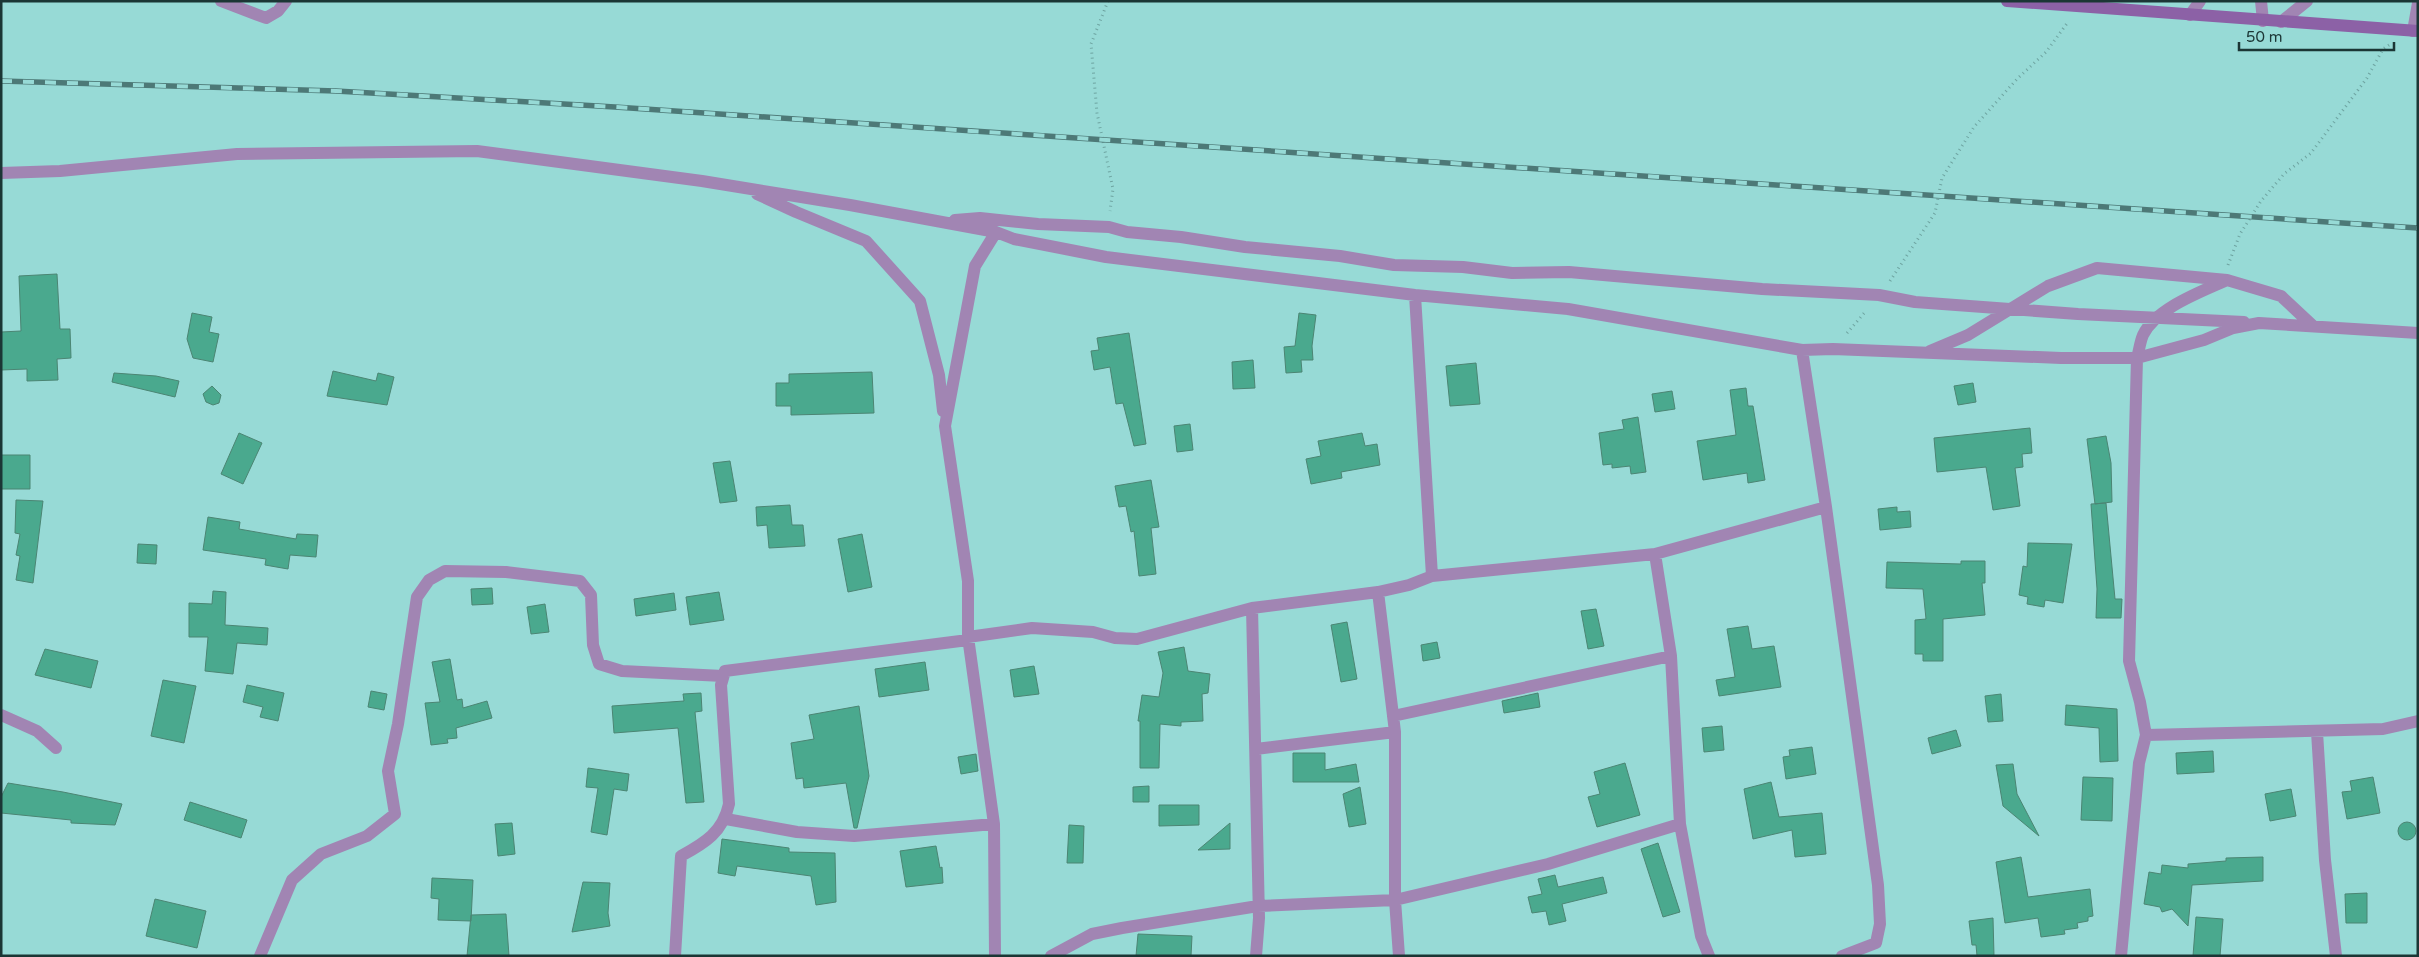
<svg xmlns="http://www.w3.org/2000/svg" width="2419" height="957" viewBox="0 0 2419 957" font-family="'Varela Round',sans-serif">
	<style>
		.building { fill: #4aa98e; stroke: #4b8573 }
		.lines { fill: none; stroke-linecap: round; stroke-linejoin: round }
		.path { stroke: #6ea4a1; stroke-width: 3; stroke-dasharray: 1 4; stroke-linecap: butt }
		.street { stroke: #a185b3; stroke-width: 12 }
		.secondary { stroke: #8c61a6; stroke-width: 12 }
		.rail-casing { stroke: #4d7977; stroke-width: 5.5 }
		.rail { stroke: #97dad6; stroke-width: 4; stroke-dasharray: 11; stroke-linecap: butt }
	</style>
	<rect width="100%" height="100%" fill="#97dad6"/>
	<path class="building" d="M57,274l3,55h10l1,29 -14,1 1,21 -31,1v-12l-26,1v-38l20,-1 -2,-55z
		M192,313l20,4 -3,15 10,2 -6,28 -20,-4 -6,-19z
		M1299,313l17,2 -4,31 1,14h-12l1,12 -16,1 -2,-26 11,-1z
		M1129,333l17,111 -12,2 -11,-43 -7,1 -6,-37 -16,3 -3,-19 8,-1 -2,-12z
		M1253,360l2,28 -22,1 -1,-27z
		M1476,363l4,41 -30,2 -4,-40z
		M333,371l43,10 2,-8 16,4 -7,28 -60,-9z
		M872,372l2,41 -83,2v-9h-15v-23h13v-9z
		M114,373l42,3 23,5 -4,16 -63,-15z
		M1973,383l3,19 -18,3 -4,-19z
		M212,386l9,9 -2,8 -6,2 -7,-3 -3,-8z
		M1746,388l2,18h5l12,74 -17,3 -1,-10 -44,7 -6,-39 39,-6 -6,-45z
		M1672,391l3,18 -20,3 -3,-18z
		M1638,417l8,55 -15,2 -1,-8 -18,2v-4l-9,1 -4,-32 25,-4 -2,-9z
		M1190,424l3,26 -16,2 -3,-26z
		M2030,428l2,25 -10,1 1,13 -8,1 5,38 -27,4 -7,-43 -49,5 -3,-34z
		M239,433l23,10 -19,41 -22,-10z
		M1362,433l3,13 12,-2 3,21 -39,7 1,6 -31,6 -5,-25 15,-3 -3,-15z
		M2106,436l5,27 1,39 -17,2 -8,-65z
		M1,455h29v34h-29z
		M730,461l7,40 -17,2 -7,-40z
		M1151,480l8,47 -8,1 5,46 -17,2 -5,-45 -3,1 -5,-26 -7,1 -4,-21z
		M16,500l27,1 -10,82 -17,-3 4,-24 -4,-1 4,-21 -5,-1z
		M2106,503l9,96h7l-1,19h-25l1,-29 -6,-85z
		M790,505l2,20h11l2,21 -36,2 -2,-23 -10,1 -1,-19z
		M1897,507v5l13,-1 1,16 -31,3 -2,-21z
		M208,517l32,5 -1,7 57,10 1,-5 21,1 -2,22 -26,-2 -2,14 -23,-4 1,-6 -63,-9z
		M862,534l10,53 -24,5 -10,-53z
		M2028,543l44,1 -9,59 -18,-3 -1,7 -17,-3 1,-7 -9,-2 4,-29 4,1z
		M138,544l19,1 -1,19 -19,-1z
		M1961,561h24v22h-3l3,32 -42,4v42h-20v-7h-8v-34l11,-1 -3,-30 -37,-1 1,-26 74,2z
		M492,588l1,16 -21,1 -1,-16z
		M213,591l13,1 -1,33 43,3 -1,17 -30,-2 -4,31 -28,-3 3,-34h-19v-34l23,1z
		M719,592l5,28 -34,5 -4,-28z
		M674,593l2,17 -40,6 -2,-17z
		M545,604l4,28 -18,2 -4,-27z
		M1596,609l8,37 -16,3 -7,-38z
		M1347,622l10,57 -16,3 -10,-57z
		M1748,626l4,23 22,-3 7,41 -62,9 -3,-16 19,-3 -8,-48z
		M1437,642l3,16 -17,3 -2,-16z
		M1184,647l4,24 22,3 -2,19 -6,1 1,27 -22,1v4l-21,-2 -1,44h-19v-47h-2l4,-26 17,2 4,-24 -5,-21z
		M45,649l53,12 -7,27 -56,-13z
		M450,659l7,41 5,-1 1,9 24,-7 5,17 -36,10 1,10 -10,1 1,4 -17,2 -6,-42 15,-1 -8,-40z
		M925,662l4,28 -50,7 -4,-28z
		M1034,666l5,28 -25,3 -4,-27z
		M163,680l33,6 -12,57 -33,-7z
		M247,685l37,8 -6,28 -18,-4 3,-10 -20,-5z
		M371,691l16,3 -3,16 -16,-3z
		M701,693l1,18 -7,1 9,90 -18,1 -8,-75 -64,5 -2,-27 72,-5 -1,-7z
		M1538,693l2,14 -36,6 -2,-12z
		M2001,694l2,27 -15,1 -3,-26z
		M2066,705l51,4 1,52 -18,1 -1,-34 -34,-3z
		M859,706l10,70 -12,52h-3l-8,-45 -42,5 -1,-10 -7,1 -5,-36 23,-4 -5,-24z
		M1722,726l2,24 -20,2 -2,-24z
		M1956,730l5,16 -29,8 -4,-16z
		M1812,747l4,27 -30,5 -3,-22 7,-1 -1,-6z
		M2213,751l1,21 -37,2 -1,-21z
		M1293,753h32v17l31,-6 3,18h-66z
		M976,754l2,17 -17,3 -3,-17z
		M1625,763l15,52 -43,12 -9,-30 12,-3 -6,-22z
		M2013,764l4,30 22,42 -36,-30 -7,-41z
		M588,768l41,6 -2,17 -13,-2 -7,46 -16,-3 7,-44 -12,-1z
		M2083,777l30,1 -1,43 -31,-1z
		M2373,777l7,36 -33,6 -5,-27 10,-1 -2,-10z
		M1771,782l8,35 43,-4 4,41 -31,3 -3,-27 -39,9 -9,-50z
		M8,783l55,9 59,12 -7,21 -44,-2v-3l-70,-7v-16z
		M1149,786v16h-16v-15z
		M1360,787l6,37 -17,3 -6,-33z
		M2291,789l5,27 -26,5 -5,-27z
		M190,802l57,18 -6,18 -57,-18z
		M1159,805h40v20l-40,1z
		M2398 831a9 9 0 1 1 18 0a9 9 0 1 1-18 0Z
		M512,823l3,31 -17,2 -3,-32z
		M1230,823v26l-32,1z
		M1069,825l15,1 -1,37h-16z
		M722,839l67,9v4l46,1 1,49 -20,3 -5,-29 -74,-10 -2,10 -17,-3z
		M1658,843l22,69 -17,5 -22,-68z
		M936,846l4,22 2,-1 1,16 -37,4 -6,-36z
		M2021,857l7,40 62,-8 3,27 -5,1v4l-11,2 1,5 -14,2 1,4 -24,3 -3,-19 -33,5 -9,-61z
		M2263,857v24l-71,4 -4,41 -16,-17 -10,3 -2,-5 -16,-3 5,-32 12,2 1,-9 26,3v-4l38,-3v-3z
		M1555,875l3,12 45,-10 4,16 -45,11 4,17 -17,4 -3,-14 -14,2 -4,-16 14,-3 -4,-15z
		M432,878l41,2 -2,41 -33,-1 1,-21 -8,-1z
		M583,882l27,1 -2,30 2,13 -38,6z
		M2367,893v30h-21l-1,-29z
		M155,899l51,12 -9,37 -51,-12z
		M506,914l3,42h-42l4,-41z
		M2196,917l27,2 -3,37h-27z
		M1993,918l1,38h-17l-1,-11h-4l-3,-24z
		M1138,934l54,2 -1,20h-55z"/>
	<g class="lines">
		<path class="path" d="M1108,1l-17,43 6,69 16,76 -3,22
			M2228,265l12,-31 21,-33 23,-27 27,-21 56,-75 16,-29 6,-4
			M1890,281l45,-68 7,-35 32,-51 43,-48 29,-27 22,-30
			M1847,333l19,-22"/>
		<path class="street" d="M221,1l45,17 12,-7 8,-10
			M2261,1l2,20
			M2190,15l10,-14
			M2281,22l26,-21
			M2413,31l5,-28
			M1,173l59,-2 177,-17 240,-3 225,30 148,24 146,27 18,7 92,18 309,38 153,14 234,41 31,-1 228,9h76l67,-18 29,-12 26,-5 159,10
			M757,194l39,18 70,29 54,60 19,74 4,36
			M955,220l25,-2 58,6 71,3 18,5 54,5 64,10 95,9 54,9 69,2 49,6 57,-1 193,17 117,6 36,7 163,12 166,8
			M1415,295l17,281
			M1802,350l24,157 52,378 2,39 -4,19 -34,13
			M1930,351l38,-16 80,-49 49,-18 130,12 54,16 32,30
			M1655,554l16,102 9,168 21,112 8,20
			M1378,592l17,140v168l4,56
			M1252,608l7,310 -3,38
			M1,715l36,16 19,17
			M1393,716l278,-60
			M2317,732l8,128 11,96
			M2146,735l237,-6 35,-8
			M1256,749l139,-17
			M726,819l71,13 57,4 140,-12
			M260,956l32,-76 29,-26 46,-18 28,-22 -7,-43 10,-47 19,-127 12,-17 16,-9 61,1 74,9 11,14 2,50 6,19 23,7 101,5
			M675,956l6,-100c24,-13 42,-24 48,-52l-8,-119 4,-14 243,-31v-3l64,-9 61,4 22,6 22,1 115,-31 126,-16 31,-7 23,-9 223,-22 171,-47
			M995,956l-1,-132 -26,-187v-56l-23,-155 30,-160 21,-34
			M1051,956l41,-22 30,-6 136,-22 137,-6 153,-36 132,-40
			M2121,956l18,-193 7,-28 -6,-33 -11,-41 8,-303c2,-7 3,-16 6,-23 13,-27 58,-43 84,-55"/>
		<path class="secondary" d="M2007,1l411,30"/>
		<defs>
			<path id="rail" d="M1,81l335,10 279,16 1803,121"/>
		</defs>
		<use href="#rail" class="rail-casing"/>
		<use href="#rail" class="rail"/>
	</g>
	<rect width="2419" height="957" fill="none" stroke="#1b3635" stroke-width="5"/>
	<path d="M2239 42v8h155v-8" fill="none" stroke="#1b3635" stroke-width="2.5"/>
	<text x="2246" y="42" font-size="15" fill="#1b3635" stroke="#97dad6" stroke-width="4" paint-order="stroke">50 m</text>
</svg>
